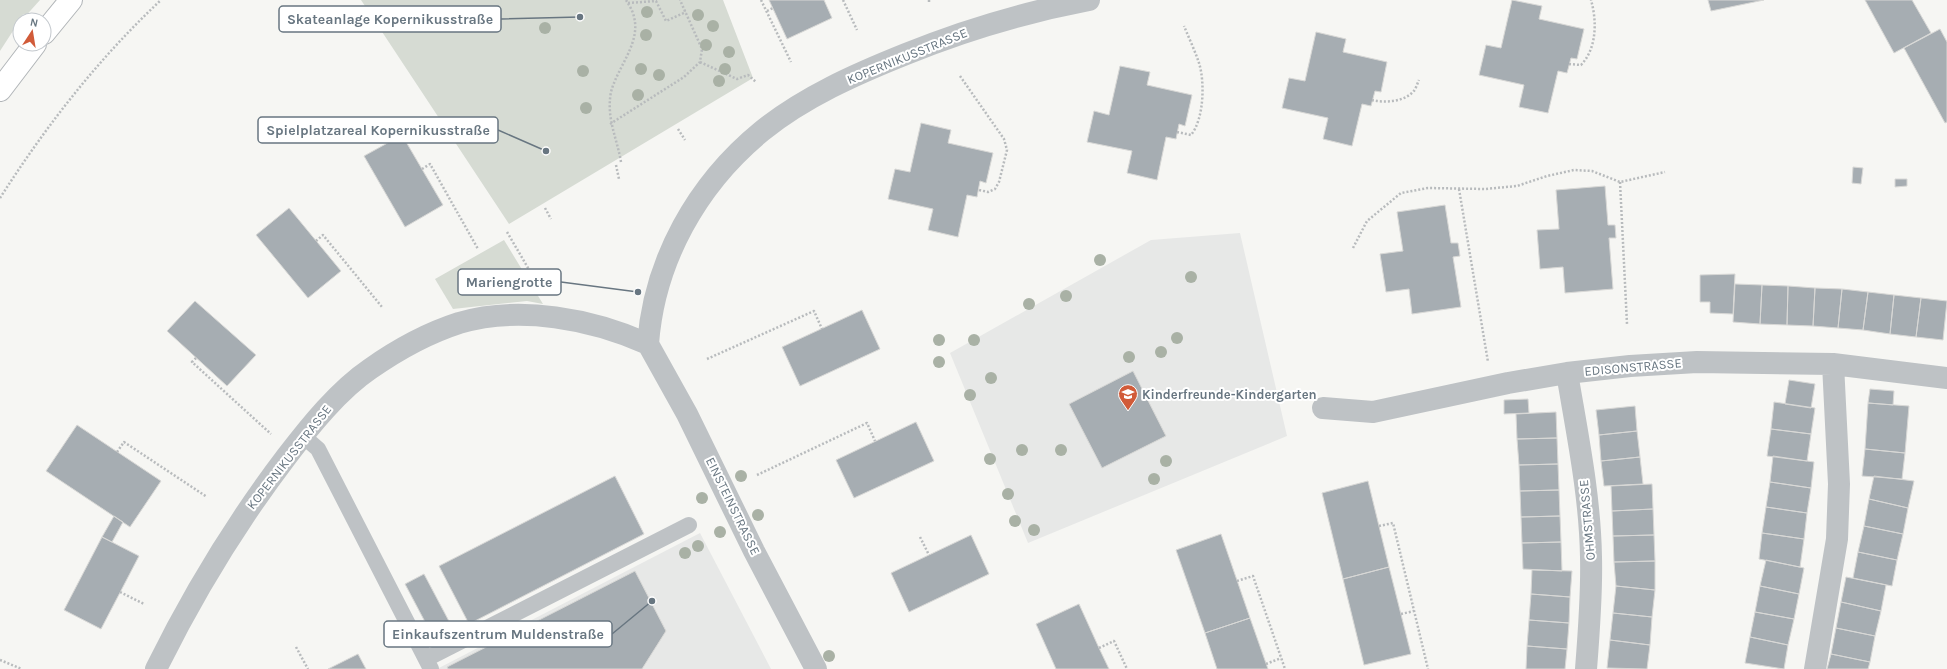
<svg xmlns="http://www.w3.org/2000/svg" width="1947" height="669" viewBox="0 0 1947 669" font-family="Karla,sans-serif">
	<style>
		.built { fill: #e7e8e7 }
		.green { fill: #d6dbd3 }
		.building { fill: #a6adb2; stroke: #d8d8d6 }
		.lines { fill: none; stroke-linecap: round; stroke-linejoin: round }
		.motorway-casing { stroke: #b1b5b8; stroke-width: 24 }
		.path { stroke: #b8bbbd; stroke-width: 2.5; stroke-dasharray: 2 2; stroke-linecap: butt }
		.service { stroke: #bec2c5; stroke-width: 16 }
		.minor { stroke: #bec2c5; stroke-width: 22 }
		.motorway { stroke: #fff; stroke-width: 22 }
		.tree { fill: #a9b1a5 }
		.labels { text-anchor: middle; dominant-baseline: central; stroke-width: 4; stroke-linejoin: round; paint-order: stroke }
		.street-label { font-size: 13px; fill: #687681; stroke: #fff }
		.poi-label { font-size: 13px; font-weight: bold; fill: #687681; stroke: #fff; text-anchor: start }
		.leader { fill: none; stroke: #687681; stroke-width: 1.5 }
		.callout-dot { fill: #687681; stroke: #fff; stroke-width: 1.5 }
		.callout { fill: #fff; stroke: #687681; stroke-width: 1.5 }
		.callout-label { font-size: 14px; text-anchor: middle; font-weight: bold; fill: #687681 }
	</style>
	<rect width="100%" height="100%" fill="#f6f6f3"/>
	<path class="built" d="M1240,233l47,203 -259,107 -78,-190 201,-113z
		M700,533l71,136h-334z"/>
	<path class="green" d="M0,0h40l-18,20h-2l-20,31z
		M361,0h362l30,78 -244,146z
		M504,240l39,64 -16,-3 -74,8 -18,-30z"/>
	<path class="building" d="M769,0h55l8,18 -45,21z
		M1512,0l30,6 -3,13 45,10 -7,30 -6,-1 -4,15 -9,-2 -10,42 -29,-6 5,-22 -45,-10 7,-30 15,3z
		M1708,0h56l-53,11z
		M1865,0h47l19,33 -37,20z
		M1940,29l7,13v80l-2,1 -41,-75z
		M1316,32l30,7 -3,13 44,10 -6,30 -6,-1 -4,15 -9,-2 -10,42 -29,-7 5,-21 -46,-10 7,-30 16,3z
		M1120,66l30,6 -3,13 45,10 -7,31 -6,-2 -3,15 -10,-2 -9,43 -30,-7 5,-22 -45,-9 7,-31 15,4z
		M921,123l30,7 -3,13 45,10 -7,30 -6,-2 -3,16 -10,-2 -9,42 -30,-7 5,-21 -45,-10 7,-30 15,3z
		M402,135l41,70 -38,22 -41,-71z
		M1853,167l10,1 -2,16 -9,-1z
		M1895,179h12v7l-12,1z
		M1605,186l3,39h7l1,13h-7l4,51 -48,4 -2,-26 -23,2 -3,-39 22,-1 -3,-39z
		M1445,205l6,38h7l2,13 -7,1 8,50 -49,7 -3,-25 -23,3 -6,-38 23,-3 -6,-39z
		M289,208l52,63 -33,27 -52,-63z
		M1735,274l-2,40 -23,-1v-11h-10v-27z
		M1735,284l27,1 -2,39 -27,-2z
		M1762,285l26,1 -1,39 -27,-1z
		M1788,286l27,2 -2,38 -26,-1z
		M1815,288l27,1 -4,39 -25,-2z
		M1842,289l26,3 -5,38 -25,-2z
		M1868,292l26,3 -4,39 -27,-4z
		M1894,295l27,3 -5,39 -26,-3z
		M1921,298l26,3 -4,39 -27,-3z
		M195,301l61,54 -29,31 -60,-55z
		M862,310l18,39 -80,37 -18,-39z
		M1133,371l33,65 -64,32 -33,-64z
		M1789,380l26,4 -4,24 -26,-4z
		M1870,389l24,2 -1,14 -25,-2z
		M1528,399l1,14 -25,1v-14z
		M1774,402l41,6 -4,26 -40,-5z
		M1868,403l41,3 -4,47 -40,-4z
		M1635,406l2,25 -38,4 -3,-25z
		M1556,412l1,26 -40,1 -1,-25z
		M916,422l18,39 -80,37 -18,-38z
		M77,425l84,56 -31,46 -84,-56z
		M1771,429l40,5 -4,27 -40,-5z
		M1637,431l3,26 -39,4 -2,-26z
		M1557,438l1,26 -39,1 -2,-26z
		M1865,449l40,4 -3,26 -40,-3z
		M1773,456l41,6 -3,26 -41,-6z
		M1640,457l3,27 -39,2 -3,-25z
		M1558,464l1,26 -39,1 -1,-26z
		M615,476l29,58 -175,90 -30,-58z
		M1874,476l40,5 -6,27 -39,-9z
		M1368,481l21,86 -46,12 -21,-86z
		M1770,482l41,6 -4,25 -41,-6z
		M1652,484l1,25 -41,2 -1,-25z
		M1559,490l1,26 -39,1 -1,-26z
		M1869,499l39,9 -5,26 -39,-8z
		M1766,507l41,6 -3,26 -42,-6z
		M1653,509l1,26 -41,1 -1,-25z
		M114,516l9,6 -11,20 -10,-5z
		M1560,516l1,26 -39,1 -1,-26z
		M1864,526l39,8 -6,26 -39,-8z
		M1762,533l42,6 -4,28 -41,-8z
		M1221,534l29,84 -45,15 -29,-83z
		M971,535l18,39 -80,38 -18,-39z
		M1654,535l1,26 -41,1 -1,-26z
		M102,537l37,19 -38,73 -37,-19z
		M1561,542l1,29 -39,-2 -1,-26z
		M1858,552l39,8 -5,26 -39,-8z
		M1766,560l38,8 -5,26 -39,-8z
		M1655,561v29l-39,-4 -2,-24z
		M1389,567l22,87 -47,11 -21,-86z
		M1532,570l40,1 -2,26 -39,-3z
		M635,571l31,60 -24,38h-194l-1,-2z
		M424,574l27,51 -19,10 -27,-51z
		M1846,577l40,8 -5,26 -40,-9z
		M1616,586l39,4 -3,27 -39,-4z
		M1760,586l39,8 -5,25 -39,-7z
		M1531,594l39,3 -1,26 -40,-3z
		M1841,602l40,9 -6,25 -39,-8z
		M1079,604l20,44 10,21h-53l-20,-45z
		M1755,612l39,7 -6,26 -38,-8z
		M1613,613l39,4 -2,28 -40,-5z
		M1250,618l18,51h-51l-12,-36z
		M1529,620l40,3 -2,26 -40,-3z
		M1836,628l39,8 -5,26 -39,-8z
		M1750,637l38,8 -4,24 -39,-6z
		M1610,640l40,5 -3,24 -40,-1z
		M1527,646l40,3 -2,20h-39z
		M358,654l8,15h-38z
		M1831,654l39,8 -2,7h-41z"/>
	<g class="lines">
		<defs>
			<path id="motorway" d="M44,33l27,-33
				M0,90l35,-46"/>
		</defs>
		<use href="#motorway" class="motorway-casing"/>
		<path class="path" d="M761,0l30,62
			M843,0l14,30
			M929,0v2
			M628,3l28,-2 10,20 20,-9
			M767,11l6,-3
			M700,62l37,17 11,-4 8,7
			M1569,64l12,1c16,-17 16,-44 10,-65
			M960,76l44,63 3,11 -8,32 -4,7 -7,3 -9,-2
			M1372,100c13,3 31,2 41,-8 3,-3 4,-8 6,-12
			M610,124l74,-47 16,-15 2,-13 -22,-49
			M678,129l7,11
			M1177,132l14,3c13,-16 14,-53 8,-72 -4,-12 -10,-25 -15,-37
			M621,162c-4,-24 -15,-44 -10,-70 6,-24 30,-49 23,-75 -1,-6 -5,-12 -8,-17
			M616,165l3,14
			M422,169l8,-5 48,85
			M1620,182l7,142
			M1459,189l29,173
			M0,198c46,-72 98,-139 161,-198
			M545,208l6,11
			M507,232l34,58
			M316,241l7,-6 59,72
			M1353,248l14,-27 34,-28 27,-5 57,1 32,-3 30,-10 27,-6 18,1 28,11 45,-10
			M196,358l-4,4 79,72
			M707,359l107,-48 8,18
			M117,452l7,-10 83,55
			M757,475l110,-52 8,18
			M1379,526l14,-3 35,146
			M920,537l9,18
			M1237,581l16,-5 32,93
			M120,592l24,12
			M1401,614l13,-3
			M296,647l12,22
			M1099,648l15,-7 13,28
			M0,660l22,9
			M1266,664l15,-6"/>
		<path class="service" d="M303,436l15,13 113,220
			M426,659l263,-134"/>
		<path class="minor" d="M648,344c6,-83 49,-160 114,-213 42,-34 94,-57 144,-77 59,-24 120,-42 183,-54
			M648,344l39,70 67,137 62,118
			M1567,373c10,60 23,122 24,184 1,37 -2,74 -5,112
			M1323,408l50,4 135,-29 59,-10 63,-7 67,-4 136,2 114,14
			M156,669c37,-75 80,-146 131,-213 23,-30 52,-66 83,-87 27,-19 58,-36 89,-46 61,-18 133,-4 189,21
			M1815,669l22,-130 2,-55 -6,-120"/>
		<use href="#motorway" class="motorway"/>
	</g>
	<g class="tree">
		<circle cx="647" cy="12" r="6"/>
		<circle cx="698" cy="15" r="6"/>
		<circle cx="713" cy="26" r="6"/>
		<circle cx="545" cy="28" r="6"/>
		<circle cx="646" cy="35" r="6"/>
		<circle cx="706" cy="45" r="6"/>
		<circle cx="729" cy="52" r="6"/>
		<circle cx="641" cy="69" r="6"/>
		<circle cx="725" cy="69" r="6"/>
		<circle cx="583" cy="71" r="6"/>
		<circle cx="659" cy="75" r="6"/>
		<circle cx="719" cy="81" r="6"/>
		<circle cx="638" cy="95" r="6"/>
		<circle cx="586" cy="108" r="6"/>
		<circle cx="1100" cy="260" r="6"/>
		<circle cx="1191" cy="277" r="6"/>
		<circle cx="1066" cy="296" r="6"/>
		<circle cx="1029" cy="304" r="6"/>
		<circle cx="1177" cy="338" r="6"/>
		<circle cx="939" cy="340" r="6"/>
		<circle cx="974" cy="340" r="6"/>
		<circle cx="1161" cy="352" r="6"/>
		<circle cx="1129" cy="357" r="6"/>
		<circle cx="939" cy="362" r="6"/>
		<circle cx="991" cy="378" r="6"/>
		<circle cx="970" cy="395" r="6"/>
		<circle cx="1022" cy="450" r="6"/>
		<circle cx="1061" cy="450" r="6"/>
		<circle cx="990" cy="459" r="6"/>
		<circle cx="1166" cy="461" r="6"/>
		<circle cx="741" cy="476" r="6"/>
		<circle cx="1154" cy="479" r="6"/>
		<circle cx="1008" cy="494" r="6"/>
		<circle cx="702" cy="498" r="6"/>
		<circle cx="758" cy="515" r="6"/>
		<circle cx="1015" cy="521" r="6"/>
		<circle cx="1034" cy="530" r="6"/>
		<circle cx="720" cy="532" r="6"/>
		<circle cx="698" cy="546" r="6"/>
		<circle cx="685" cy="553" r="6"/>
		<circle cx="829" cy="656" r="6"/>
	</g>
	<defs>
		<symbol id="school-pin" viewBox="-11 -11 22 30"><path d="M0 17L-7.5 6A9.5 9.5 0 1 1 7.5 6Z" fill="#d15b39" stroke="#fff"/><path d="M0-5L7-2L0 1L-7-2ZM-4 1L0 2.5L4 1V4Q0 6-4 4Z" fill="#fff"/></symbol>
	</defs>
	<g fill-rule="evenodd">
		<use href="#school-pin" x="1117" y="383" width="22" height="30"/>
	</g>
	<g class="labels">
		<g class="street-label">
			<text transform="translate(907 56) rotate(-22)">KOPERNIKUSSTRASSE</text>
			<text transform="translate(1633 367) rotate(-5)">EDISONSTRASSE</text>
			<text transform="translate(289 457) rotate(-52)">KOPERNIKUSSTRASSE</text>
			<text transform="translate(733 506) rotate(64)">EINSTEINSTRASSE</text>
			<text transform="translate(1587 520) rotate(-95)">OHMSTRASSE</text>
		</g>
		<g class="poi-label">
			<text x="1142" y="394">Kinderfreunde-Kindergarten</text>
		</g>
	</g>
	<path class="leader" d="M580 17L501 19M546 151L498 130M638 292L561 282M652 601L612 634"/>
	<g class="callout-dot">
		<circle cx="580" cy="17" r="4"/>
		<circle cx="546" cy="151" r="4"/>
		<circle cx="638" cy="292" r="4"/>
		<circle cx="652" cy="601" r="4"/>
	</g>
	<g class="callout">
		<rect x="279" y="6" width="222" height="26" rx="4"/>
		<rect x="258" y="117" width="240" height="26" rx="4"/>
		<rect x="458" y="269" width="103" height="26" rx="4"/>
		<rect x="384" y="621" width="228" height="26" rx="4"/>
	</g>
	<g class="callout-label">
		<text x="390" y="24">Skateanlage Kopernikusstraße</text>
		<text x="378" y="135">Spielplatzareal Kopernikusstraße</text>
		<text x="509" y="287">Mariengrotte</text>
		<text x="498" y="639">Einkaufszentrum Muldenstraße</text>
	</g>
	<g transform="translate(32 32) rotate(12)"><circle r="19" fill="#ffffff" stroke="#c3c8cd"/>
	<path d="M0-3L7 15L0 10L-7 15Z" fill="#d15b39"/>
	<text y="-6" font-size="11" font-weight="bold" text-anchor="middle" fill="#687681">N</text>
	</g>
</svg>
